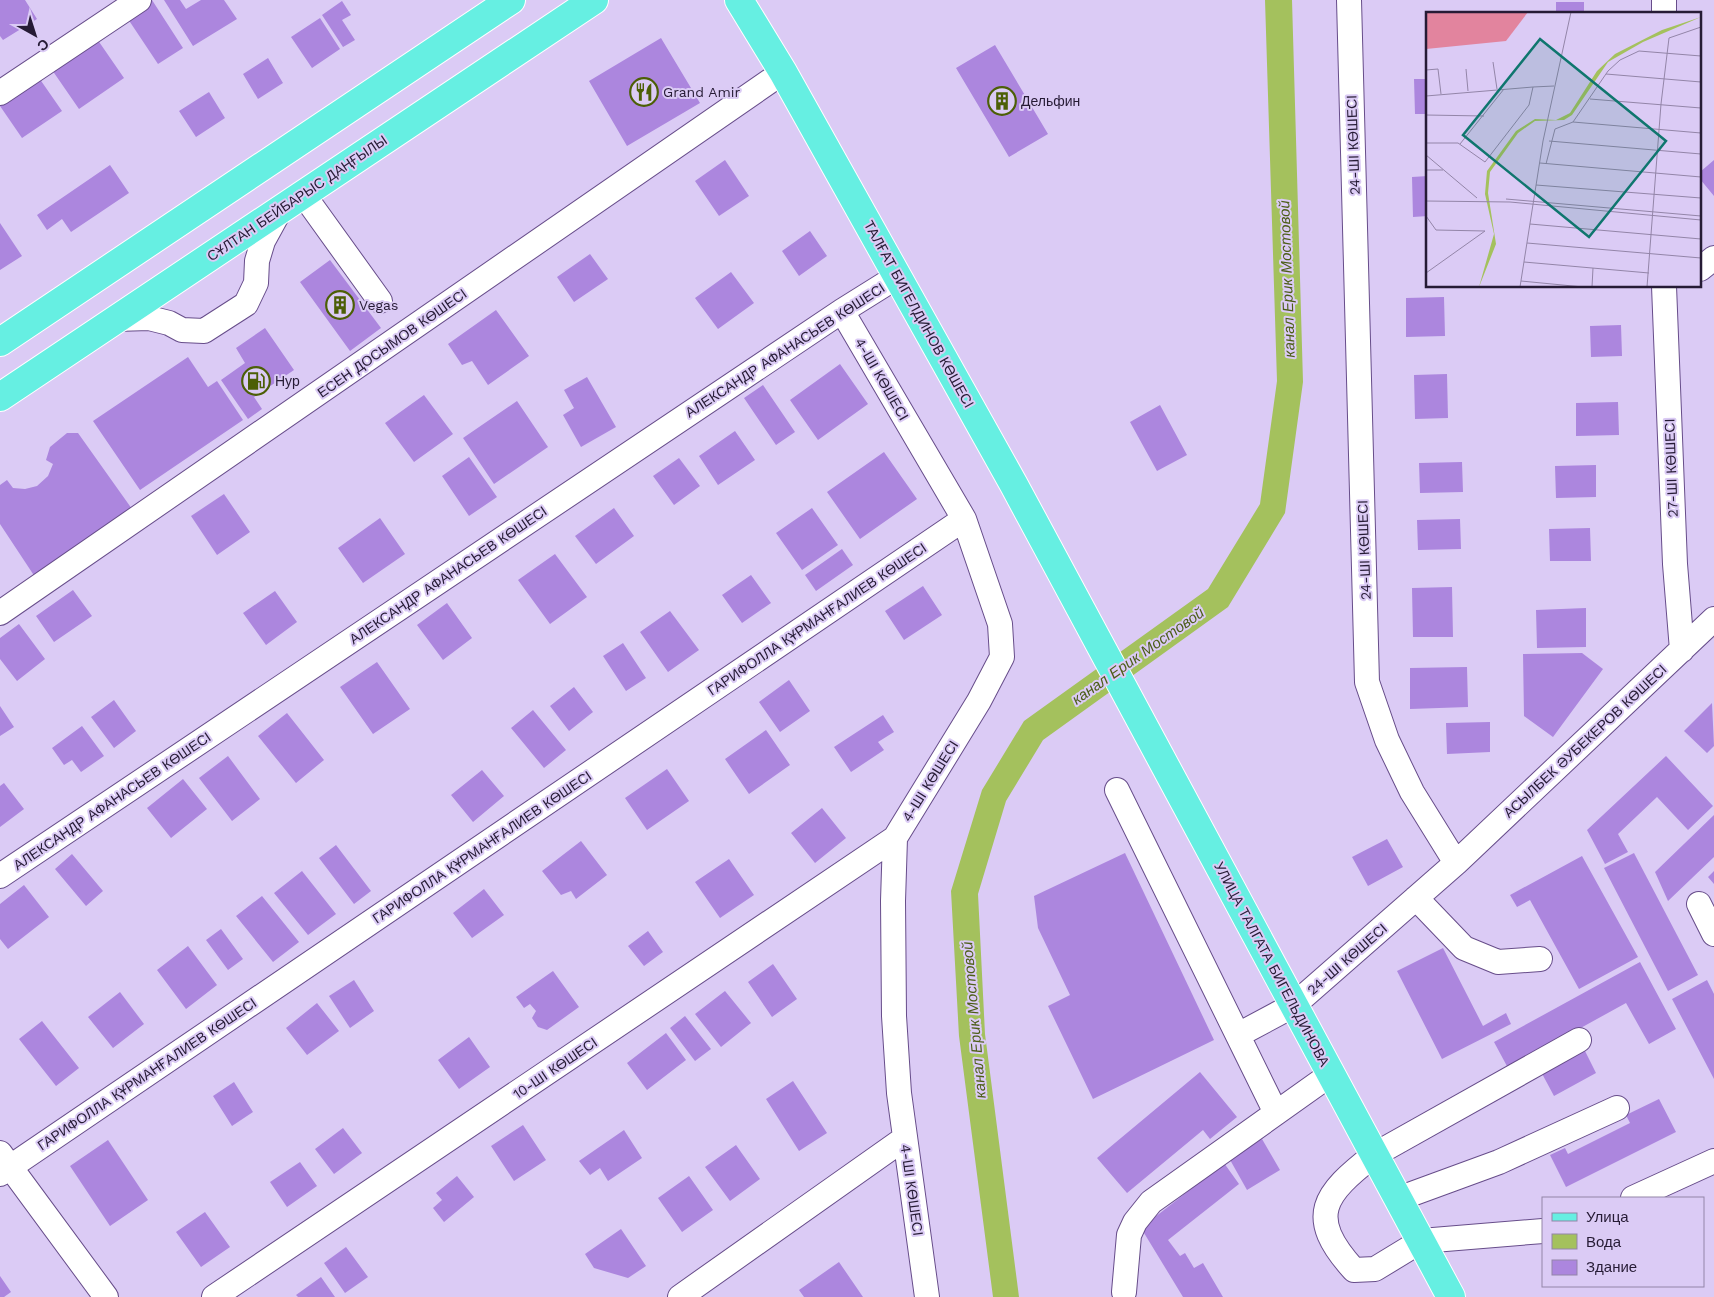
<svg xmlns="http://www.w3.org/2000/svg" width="1714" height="1297" viewBox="0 0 1714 1297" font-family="'Work Sans',sans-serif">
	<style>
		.water { fill: #a4c15d }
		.building { fill: #ac86de }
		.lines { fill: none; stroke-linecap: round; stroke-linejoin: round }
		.minor-casing { stroke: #674d8a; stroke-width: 26 }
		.major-casing { stroke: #fff; stroke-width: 30 }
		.minor { stroke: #fff; stroke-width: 24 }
		.major { stroke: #66efe2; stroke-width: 28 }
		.labels { text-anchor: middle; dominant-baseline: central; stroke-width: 4; stroke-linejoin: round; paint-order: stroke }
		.poi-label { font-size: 14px; fill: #261b35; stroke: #dbcbf5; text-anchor: start }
		.street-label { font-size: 14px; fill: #261b35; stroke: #dbcbf5 }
		.water-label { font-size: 15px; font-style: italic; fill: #4c5e17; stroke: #dbcbf5 }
		.inset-road { fill: none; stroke: #9385a8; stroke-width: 1 }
		.view { fill: #0f766e; fill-opacity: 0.15; stroke: #0f766e; stroke-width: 2.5 }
		.inset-edge { fill: none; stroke: #261b35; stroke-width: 2.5 }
	</style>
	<rect width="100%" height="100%" fill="#dbcbf5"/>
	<path class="water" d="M1265,0h27l11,382 -18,131 -57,94 -185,133 -37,61 -28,93 7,140 34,263h-26l-34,-261 -8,-145 31,-101 42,-69 184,-132 52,-85 17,-123z"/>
	<path class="building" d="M0,0h25l12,19 -34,21 -3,-4z
		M152,0l31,48 -25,16 -32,-48z
		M164,0h16l6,9 15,-9h23l13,19 -44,27z
		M342,1l9,14 -9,5 13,20 -12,7 -21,-32z
		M1556,2h28v12h-28z
		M320,18l20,31 -28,19 -21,-31z
		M95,36l29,42 -45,31 -29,-42z
		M661,38l39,65 -73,43 -38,-65z
		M995,45l53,89 -39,23 -53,-89z
		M268,58l15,25 -25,16 -15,-25z
		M37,75l25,36 -40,27 -22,-32v-5z
		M1414,79h14v35h-13z
		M209,92l16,26 -29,19 -17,-26z
		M725,160l24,36 -30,20 -24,-35z
		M1714,160v36l-14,-17v-7z
		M110,165l19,28 -58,39 -9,-13 -15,11 -10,-15z
		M1428,176v40l-15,1 -1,-40z
		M0,223l22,33 -22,14z
		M810,231l17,25 -28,20 -17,-25z
		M590,254l18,25 -34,23 -17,-25z
		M330,260l51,68 -31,23 -50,-69z
		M731,272l23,31 -36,26 -23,-31z
		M1444,297l1,39 -39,1v-39z
		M496,310l33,46 -41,29 -16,-24 -10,4 -14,-21z
		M1621,325l1,31 -31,1 -1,-31z
		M265,328l29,42 -40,27 8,12 -14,10 -27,-39 24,-17 -9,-15z
		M188,357l20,30 9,-6 26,39 -103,70 -47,-69z
		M840,364l28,40 -50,36 -28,-40z
		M1447,374l1,44 -33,1 -1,-44z
		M587,377l29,50 -35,20 -18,-32 11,-7 -10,-18z
		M763,385l32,47 -19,13 -32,-47z
		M424,395l29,39 -39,28 -29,-39z
		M517,401l31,46 -54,37 -31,-46z
		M1618,402l1,33 -43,1v-33z
		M1160,405l27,50 -30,16 -27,-49z
		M735,431l20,29 -37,25 -19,-29z
		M67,433h11l54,76 -97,68 -35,-53v-39l7,-5 6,8 12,1 12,-3 11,-10 5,-12 -7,-4 4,-13z
		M884,452l33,47 -57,40 -33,-47z
		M469,457l28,40 -28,19 -27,-40z
		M679,458l21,28 -26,19 -21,-29z
		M1462,462l1,30 -43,1 -1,-30z
		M1596,465v32l-40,1 -1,-32z
		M224,494l26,38 -33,23 -26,-39z
		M614,508l20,28 -38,28 -21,-28z
		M812,508l26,37 -36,25 -26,-37z
		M380,518l25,36 -42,29 -25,-35z
		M1460,519l1,30 -43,1 -1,-30z
		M1590,528l1,33h-41l-1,-32z
		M842,549l11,16 -37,26 -11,-16z
		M555,554l32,43 -37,27 -32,-44z
		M751,575l20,28 -29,20 -20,-28z
		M923,586l19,29 -38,25 -19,-29z
		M1452,587l1,50h-40l-1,-49z
		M73,590l19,26 -38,26 -18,-26z
		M275,591l22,31 -31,23 -23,-32z
		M447,603l25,35 -29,22 -26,-35z
		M1586,608v39l-49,1 -1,-38z
		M670,611l29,39 -31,22 -28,-40z
		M19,624l26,35 -28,22 -17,-22v-21z
		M623,643l23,35 -20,13 -23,-35z
		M1582,653l21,16 -50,68 -29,-21 -1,-62z
		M377,662l33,47 -37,25 -33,-47z
		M1467,667l1,40 -58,2v-41z
		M789,680l21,31 -30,21 -21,-30z
		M574,687l19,25 -24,19 -19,-25z
		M114,700l22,31 -22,17 -23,-31z
		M1712,703l2,43 -7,7 -23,-22z
		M0,706l14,21 -14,9z
		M533,710l33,40 -22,18 -33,-40z
		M287,713l37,47 -28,23 -38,-47z
		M883,715l11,17 -16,10 6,8 -33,22 -17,-25z
		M1490,722v30l-43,2 -1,-31z
		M82,726l22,30 -23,16 -9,-12 -8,5 -12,-17z
		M766,730l24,35 -41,29 -24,-35z
		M228,756l32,43 -28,22 -33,-43z
		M1666,756l47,50 -25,24 -31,-33 -39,37 10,18 -23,12 -18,-34z
		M667,769l22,32 -42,29 -22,-32z
		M482,770l22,26 -31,26 -22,-27z
		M183,779l24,30 -36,29 -24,-30z
		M4,783l20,26 -24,18v-41z
		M822,808l24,30 -31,25 -24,-30z
		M1714,815v42l-46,44 -13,-29z
		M1387,839l16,28 -35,19 -16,-29z
		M581,841l26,34 -31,24 -5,-8 -10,4 -19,-24z
		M336,845l35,46 -17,13 -35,-46z
		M1125,853l89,187 -121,59 -45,-93 22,-11 -32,-67 -4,-32z
		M1634,853l64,122 -30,16 -64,-123z
		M72,854l31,37 -17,15 -31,-37z
		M1582,856l56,101 -59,32 -49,-89 -13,7 -7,-12z
		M729,859l25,36 -34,23 -25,-36z
		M302,871l34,43 -28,21 -34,-42z
		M1714,871v13l-6,-7z
		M24,885l25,32 -41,32 -8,-10v-35z
		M484,889l20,26 -32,23 -19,-25z
		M262,896l37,46 -26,20 -37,-46z
		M221,929l22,30 -15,11 -22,-30z
		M648,931l15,21 -19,14 -16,-20z
		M188,946l29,39 -31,24 -29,-39z
		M1443,948l40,78 23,-13 5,11 -69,35 -45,-88z
		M1640,962l36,67 -27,15 -23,-41 -118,65 -14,-26z
		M773,964l24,35 -25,18 -24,-35z
		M553,971l26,36 -32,23 -9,-3 -6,-9 4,-7 -6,-7 -6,4 -8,-11z
		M354,980l20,31 -24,17 -21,-32z
		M1707,980l7,14v85l-42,-80z
		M725,991l26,32 -30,24 -26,-33z
		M120,992l24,32 -31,24 -25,-31z
		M317,1003l22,28 -32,24 -21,-27z
		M685,1016l26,33 -16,12 -25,-33z
		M42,1021l37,47 -23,18 -37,-47z
		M666,1033l20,27 -39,30 -20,-27z
		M469,1037l21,30 -31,22 -21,-29z
		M1582,1045l14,28 -42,23 -15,-28z
		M1200,1072l37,45 -27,22 -7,-9 -76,63 -30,-35z
		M793,1081l34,52 -28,18 -33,-52z
		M234,1082l19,30 -21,14 -19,-30z
		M1659,1099l17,33 -110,55 -16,-32 15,-7 3,6 62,-31 -4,-8z
		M523,1125l23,35 -32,21 -23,-35z
		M343,1128l19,25 -28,21 -19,-25z
		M624,1130l18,28 -34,23 -8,-13 -10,7 -11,-14z
		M1262,1139l18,31 -33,20 -18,-32z
		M108,1140l40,60 -38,26 -40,-60z
		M736,1145l24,34 -30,22 -25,-34z
		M300,1162l17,24 -30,21 -17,-25z
		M1224,1163l15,21 -71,56 12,16 5,-3 9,15 9,-5 20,34h-40l-42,-69z
		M457,1176l17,21 -30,25 -11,-14 9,-8 -6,-7z
		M689,1176l24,34 -31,22 -24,-34z
		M205,1212l25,35 -29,20 -25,-35z
		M621,1229l25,37 -18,12 -34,-10 -9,-14z
		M346,1247l22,30 -23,16 -21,-30z
		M839,1262l24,35h-59l-5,-7z
		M0,1276l11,16 -7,5h-4z
		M321,1277l14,20h-37l-2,-2z"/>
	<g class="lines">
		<defs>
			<path id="minor" d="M1664,14v-14
				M0,93l139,-93
				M303,194l77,107
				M1700,269l14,-11
				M1664,286l11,278 7,86
				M842,311l122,208 36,105 2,33 -23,44 -84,137 -2,63 1,115 5,77 28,204
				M116,319l33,-1 20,5 13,7 22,1 42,-27 10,-21 1,-22 6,-20 17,-31
				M0,613l783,-541
				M1117,790l159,323
				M1456,863l258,-244
				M0,876l842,-565 56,-35
				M1416,898l48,50 34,14 42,-3
				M1699,904l15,30
				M1238,1035l56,-30 162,-142 -44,-71 -25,-52 -20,-58 -18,-682
				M0,1153l106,144
				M0,1174l964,-655
				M1633,1198l81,-37
				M1398,1199l101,-37 118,-54
				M1543,1231l-122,10 -46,28 -21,1c-49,-54 -30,-76 20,-115l205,-115
				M1124,1292l5,-57 6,-13 16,-20 180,-128
				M214,1297l681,-459
				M680,1297l225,-159"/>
			<path id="major" d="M739,0l44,72 231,413 437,812
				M0,342l511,-342
				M0,397l594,-397"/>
		</defs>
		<use href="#minor" class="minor-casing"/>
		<use href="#major" class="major-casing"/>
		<use href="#minor" class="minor"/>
		<use href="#major" class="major"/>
	</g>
	<defs>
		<symbol id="restaurant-ring" viewBox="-11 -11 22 22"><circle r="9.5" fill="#dbcbf5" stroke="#4c5f06" stroke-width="1.5"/><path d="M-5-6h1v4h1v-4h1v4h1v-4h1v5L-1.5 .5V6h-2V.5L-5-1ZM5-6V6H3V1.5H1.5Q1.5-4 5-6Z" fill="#4c5f06"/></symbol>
		<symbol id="building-ring" viewBox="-11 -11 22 22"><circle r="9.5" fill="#dbcbf5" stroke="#4c5f06" stroke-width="1.5"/><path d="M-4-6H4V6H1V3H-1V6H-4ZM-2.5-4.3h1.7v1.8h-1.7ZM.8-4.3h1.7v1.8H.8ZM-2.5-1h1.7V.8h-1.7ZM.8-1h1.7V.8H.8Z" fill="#4c5f06"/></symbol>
		<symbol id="fuel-ring" viewBox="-11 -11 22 22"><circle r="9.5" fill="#dbcbf5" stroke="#4c5f06" stroke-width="1.5"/><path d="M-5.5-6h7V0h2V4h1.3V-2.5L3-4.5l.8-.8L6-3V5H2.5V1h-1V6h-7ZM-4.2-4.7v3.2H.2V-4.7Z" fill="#4c5f06"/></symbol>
	</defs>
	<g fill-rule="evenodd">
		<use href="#restaurant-ring" x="628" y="76" width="32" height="32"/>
		<use href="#building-ring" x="986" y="85" width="32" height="32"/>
		<use href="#building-ring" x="324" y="289" width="32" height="32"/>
		<use href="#fuel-ring" x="240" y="365" width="32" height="32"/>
	</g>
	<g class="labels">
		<g class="poi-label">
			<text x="663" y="92">Grand Amir</text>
			<text x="1021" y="101">Дельфин</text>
			<text x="359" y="305">Vegas</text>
			<text x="275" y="381">Нур</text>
		</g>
		<g class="street-label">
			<text transform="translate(1353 145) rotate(-92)">24-ШІ КӨШЕСІ</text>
			<text transform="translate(297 198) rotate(-34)">СҰЛТАН БЕЙБАРЫС ДАҢҒЫЛЫ</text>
			<text transform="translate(919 314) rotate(61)">ТАЛҒАТ БИГЕЛДИНОВ КӨШЕСІ</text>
			<text transform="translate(392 343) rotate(-35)">ЕСЕН ДОСЫМОВ КӨШЕСІ</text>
			<text transform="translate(785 350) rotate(-33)">АЛЕКСАНДР АФАНАСЬЕВ КӨШЕСІ</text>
			<text transform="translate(882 379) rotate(60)">4-ШІ КӨШЕСІ</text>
			<text transform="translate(1671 468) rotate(-92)">27-ШІ КӨШЕСІ</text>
			<text transform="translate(1364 550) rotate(-92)">24-ШІ КӨШЕСІ</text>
			<text transform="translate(448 575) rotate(-34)">АЛЕКСАНДР АФАНАСЬЕВ КӨШЕСІ</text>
			<text transform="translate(817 619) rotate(-34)">ГАРИФОЛЛА ҚҰРМАНҒАЛИЕВ КӨШЕСІ</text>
			<text transform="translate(1585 741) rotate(-43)">АСЫЛБЕК ӘУБЕКЕРОВ КӨШЕСІ</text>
			<text transform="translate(930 781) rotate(-58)">4-ШІ КӨШЕСІ</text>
			<text transform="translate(112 801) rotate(-34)">АЛЕКСАНДР АФАНАСЬЕВ КӨШЕСІ</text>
			<text transform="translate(482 847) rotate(-34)">ГАРИФОЛЛА ҚҰРМАНҒАЛИЕВ КӨШЕСІ</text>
			<text transform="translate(1347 959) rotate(-41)">24-ШІ КӨШЕСІ</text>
			<text transform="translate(1272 964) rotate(62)">УЛИЦА ТАЛГАТА БИГЕЛЬДИНОВА</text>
			<text transform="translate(555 1068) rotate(-34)">10-ШІ КӨШЕСІ</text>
			<text transform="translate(147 1074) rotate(-34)">ГАРИФОЛЛА ҚҰРМАНҒАЛИЕВ КӨШЕСІ</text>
			<text transform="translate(912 1190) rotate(82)">4-ШІ КӨШЕСІ</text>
		</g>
		<g class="water-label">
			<text transform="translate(1287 279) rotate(-92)">канал Ерик Мостовой</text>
			<text transform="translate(1138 656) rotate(-35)">канал Ерик Мостовой</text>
			<text transform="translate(974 1020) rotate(-95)">канал Ерик Мостовой</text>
		</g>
	</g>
	<g transform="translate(1426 12)">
		<rect width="275" height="275" fill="#dbcbf5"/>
		<path d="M0,0h102l-22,29 -80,8z" fill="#e2849e"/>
		<path d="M275,5l-58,25 -35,20 -36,53 -8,5 -29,1 -17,12 -28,39 -2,21 8,51 -17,43 15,-53 -9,-40 2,-23 29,-40 19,-12 21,1 14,-7 27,-42 18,-17 47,-24z" fill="#a4c15d"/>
		<path class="inset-road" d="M67,50l4,27M40,57l2,22M0,58l12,-1 3,25M180,62l95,8M0,84l107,-9M164,87l111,9M0,103l58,1M147,110l128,11M123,129l152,13M0,131h32l27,19 44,-57 4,-18 21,-1M34,132l44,-55M0,143l51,43M114,151l161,14M120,152l9,-35 18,-7 35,-51 12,-11 19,-9 62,5M0,158h17M110,173l165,13M80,187l195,17M0,189l84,1 191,18M0,204l10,14 49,1 -59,42M104,212l171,15M101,231l174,15M98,250l125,11M95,269l62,6M94,275l23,-146 28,-129M166,275l1,-19M221,275l14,-183 8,-66 32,-11"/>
		<path class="view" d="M114,27l126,102 -77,96 -126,-102z"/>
		<rect width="275" height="275" class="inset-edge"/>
	</g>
	<rect x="1542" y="1197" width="162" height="90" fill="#dbcbf5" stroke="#9385a8"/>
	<rect x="1552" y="1213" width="25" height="8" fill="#66efe2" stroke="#9385a8"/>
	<text x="1586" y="1222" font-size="15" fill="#261b35">Улица</text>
	<rect x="1552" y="1234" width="25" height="15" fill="#a4c15d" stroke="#9385a8"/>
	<text x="1586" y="1247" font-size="15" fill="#261b35">Вода</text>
	<rect x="1552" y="1260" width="25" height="15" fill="#ac86de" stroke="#9385a8"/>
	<text x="1586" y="1272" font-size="15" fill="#261b35">Здание</text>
	<g transform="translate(35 35) rotate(141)" stroke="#dbcbf5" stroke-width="4" paint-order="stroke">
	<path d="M0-4L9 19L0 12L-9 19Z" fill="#261b35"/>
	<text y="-8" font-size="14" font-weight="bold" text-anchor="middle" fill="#261b35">С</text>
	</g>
</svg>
